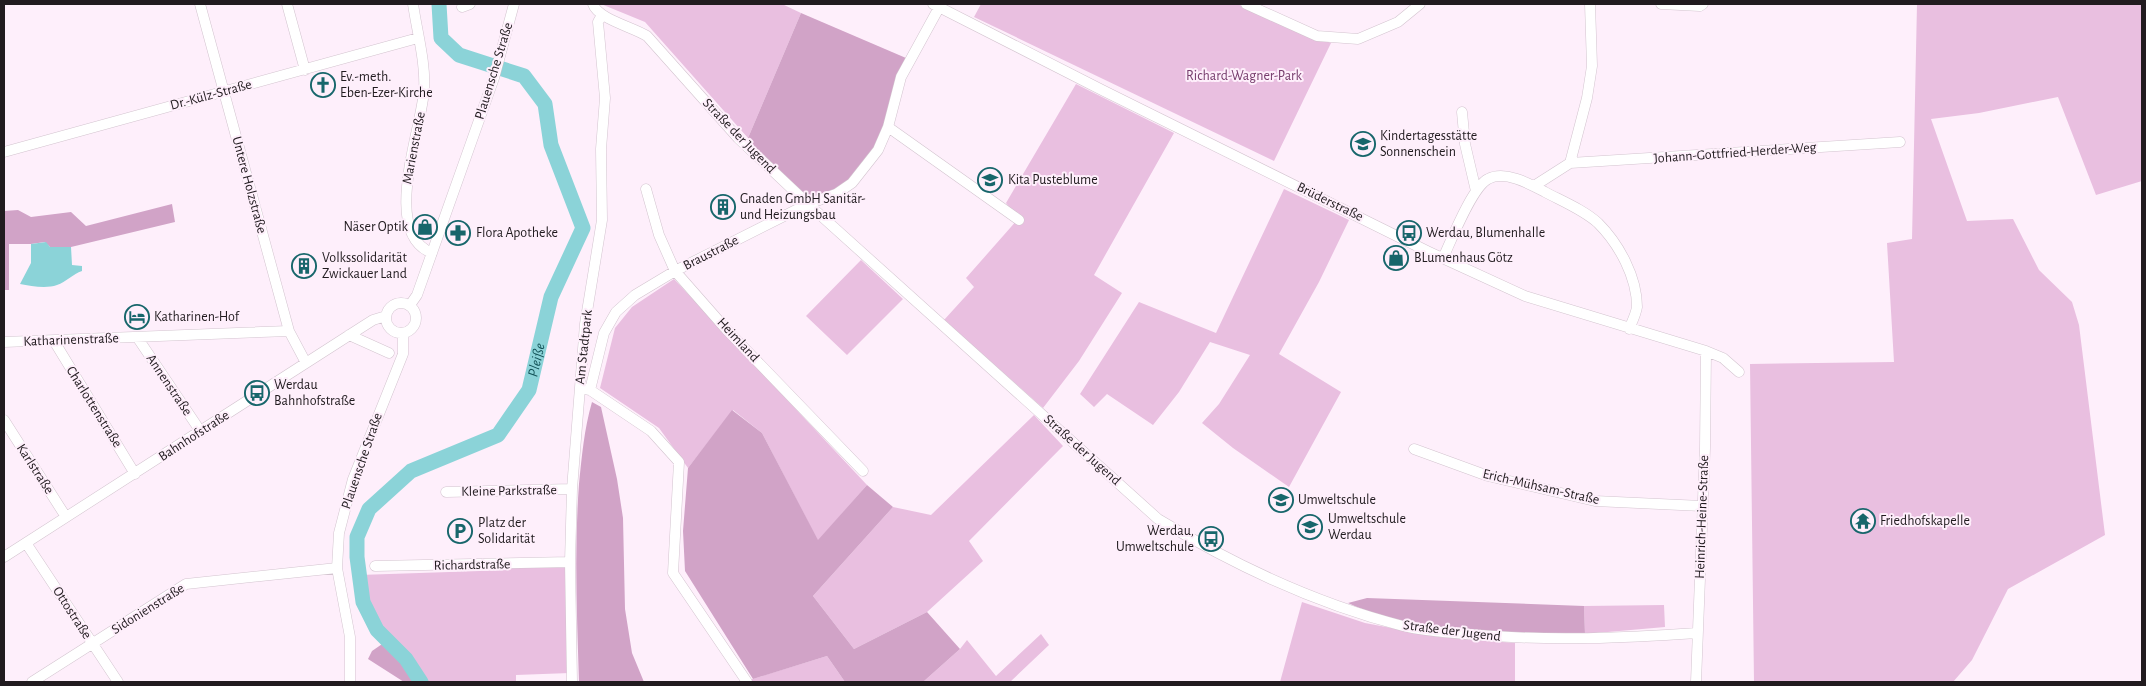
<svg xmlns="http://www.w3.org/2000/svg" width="2146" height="686" viewBox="0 0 2146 686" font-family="'Alegreya Sans',sans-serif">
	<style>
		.green { fill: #e9bfe0 }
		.forest { fill: #d1a3c7 }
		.water { fill: #8bd3d8 }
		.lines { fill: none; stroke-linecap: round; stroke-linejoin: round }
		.river { stroke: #8bd3d8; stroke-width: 15 }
		.minor-casing { stroke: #d3c4cf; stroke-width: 11 }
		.minor { stroke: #fff; stroke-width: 10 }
		.labels { text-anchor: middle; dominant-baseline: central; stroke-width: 4; stroke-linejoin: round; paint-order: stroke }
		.street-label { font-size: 14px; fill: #211b1f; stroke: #feeffb }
		.park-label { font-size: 14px; fill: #763c6c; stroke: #feeffb }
		.poi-label { font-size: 14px; fill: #211b1f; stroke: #feeffb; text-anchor: start }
		.water-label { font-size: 15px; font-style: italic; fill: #135257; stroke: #feeffb }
	</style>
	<rect width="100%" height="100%" fill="#feeffb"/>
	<path class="green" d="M601,4h181l19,9 -53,125 -103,-116z
		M981,4h256l94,39 -57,118 -300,-144z
		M1917,4h225v177l-46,14 -38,-98 -79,16 -48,6 36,102 46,-2 26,51 33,32 7,23 26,210 -97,54 -36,71 -19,22h-199l-4,-318 144,-2 -7,-119 25,-4z
		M1076,84l98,49 -80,142 28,18 -43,68 -36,47 -99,-88 30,-33 -8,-9 52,-59 -12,-16z
		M1284,189l65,31 -30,62 -40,72 62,38 -52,95 -56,-39 -31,-25 17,-19 31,-49 -40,-13 -31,50 -26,33 -46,-31 -13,13 -14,-13 59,-92 77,31z
		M861,260l42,39 -56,56 -41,-39z
		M674,279l193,206 -49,56 -56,-108 -29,-23 -45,58 -29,-40 -59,-40 15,-60 17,-21z
		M1034,415l29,31 -94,95 14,20 -56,51 -73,37 -41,-53 80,-89 38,8z
		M570,562v111l-54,2v7h-86l-53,-52 -14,-28 -4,-27 151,-5v-6z
		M1302,602l63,21 74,14 76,6v39h-235z
		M1664,605l1,22 -80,7 -1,-28z
		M1041,634l8,11 -39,37h-87l37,-33 7,-9 29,36z
		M827,656l18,26h-101l2,-1z"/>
	<path class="forest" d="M801,13l105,45 -18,69 -36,55 -44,22 -45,-43 -15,-23z
		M172,204l3,18 -104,25h-21l-5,-5 -14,2h-22v46h-5v-79l14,-1 13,7 40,-5 15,14z
		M592,402l9,5 16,72 6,39 2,91 7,44 12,29h-65c-2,-66 -5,-132 0,-198 3,-29 5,-54 13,-82z
		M732,410l30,23 56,107 49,-55 26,22 -80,89 41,53 73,-37 33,37 -37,33h-78l-18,-26 -74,23 -68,-108 -2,-40 5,-63z
		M1367,598l217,8 1,28c-73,-2 -171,1 -237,-31z
		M388,640l42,42h-26l-36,-23 4,-8z"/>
	<path class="water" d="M46,242l4,5h21l1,18 10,1v5c-9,3 -16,11 -25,14 -11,4 -26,1 -37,-1l11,-21v-19z"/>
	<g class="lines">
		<path class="river" id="s1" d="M421,682l-15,-23 -29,-29 -14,-28 -6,-45v-20l12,-28 42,-38 87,-36 31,-45 22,-93 32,-69 -32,-83 -6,-41 -21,-28 -65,-21 -18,-17 -2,-34"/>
		<defs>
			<path id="minor" d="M200,4l89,327 17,32
				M287,4l18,66
				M413,4c4,28 13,59 11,87 -3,40 -43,142 8,162
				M593,4c5,15 40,23 54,32l91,102 70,66 350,315c76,46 159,85 245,107 24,6 50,7 75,9 75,6 145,3 219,-2
				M933,4l171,87 323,160 98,45 181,55 17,7 16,14
				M1246,4l71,32 41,3 40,-17 22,-18
				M1661,4l39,2 3,-2
				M462,7l8,-3
				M1462,112l3,32 11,47
				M888,127l131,93
				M4,152l414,-114
				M1570,163l330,-21
				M1534,186l36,-23 17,-65 5,-32 -2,-62
				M646,189l13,46 16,36 51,58 137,142
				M1443,258c8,-17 29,-71 45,-79 17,-9 42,5 57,13 17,9 39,18 53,31 21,21 39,54 39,84 -1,7 -5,15 -8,22
				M386 318a15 15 0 1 1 30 0a15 15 0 1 1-30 0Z
				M410,305l7,-10 77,-217 20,-74
				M349,335l40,18
				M137,337l64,95
				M54,341l81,133
				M4,342l285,-11
				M585,389l5,1 61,41 28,31 -6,111 74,109
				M590,390l14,-57 12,-21 19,-17 40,-24 133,-67 28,-10 16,-11 26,-33 10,-23 13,-50 40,-73
				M4,420l62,97
				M1414,449l74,27 107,25 107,5
				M446,492l126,-3
				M26,543l92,139
				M4,557l358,-230 11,-7 13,-4
				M375,566l195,-4
				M32,682l154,-98 151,-16
				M350,682v-45l-13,-69 2,-35 14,-54 50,-125v-21
				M572,682l-2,-120 2,-73 13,-165 17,-104 -1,-71 4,-51 -7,-76 4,-7
				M1696,682l9,-234 1,-97"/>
		</defs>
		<use href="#minor" class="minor-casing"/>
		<use href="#minor" class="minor"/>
	</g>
	<defs>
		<symbol id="church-ring" viewBox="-11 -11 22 22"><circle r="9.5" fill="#feeffb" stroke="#17666b" stroke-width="1.5"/><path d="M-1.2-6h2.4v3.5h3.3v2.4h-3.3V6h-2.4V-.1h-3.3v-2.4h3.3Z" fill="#17666b"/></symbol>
		<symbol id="school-ring" viewBox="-11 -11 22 22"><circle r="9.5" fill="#feeffb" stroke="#17666b" stroke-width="1.5"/><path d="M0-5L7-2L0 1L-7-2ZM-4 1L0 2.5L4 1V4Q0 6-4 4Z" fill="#17666b"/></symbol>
		<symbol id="building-ring" viewBox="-11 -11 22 22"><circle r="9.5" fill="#feeffb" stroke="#17666b" stroke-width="1.5"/><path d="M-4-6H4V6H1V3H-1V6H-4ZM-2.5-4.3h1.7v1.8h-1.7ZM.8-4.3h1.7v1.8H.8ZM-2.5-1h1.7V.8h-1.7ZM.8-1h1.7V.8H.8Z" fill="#17666b"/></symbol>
		<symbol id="shop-ring" viewBox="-11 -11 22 22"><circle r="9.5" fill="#feeffb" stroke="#17666b" stroke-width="1.5"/><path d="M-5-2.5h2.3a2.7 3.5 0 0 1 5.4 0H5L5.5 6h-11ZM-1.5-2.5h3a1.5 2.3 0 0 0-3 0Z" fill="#17666b"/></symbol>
		<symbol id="pharmacy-ring" viewBox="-11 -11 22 22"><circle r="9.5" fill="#feeffb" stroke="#17666b" stroke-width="1.5"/><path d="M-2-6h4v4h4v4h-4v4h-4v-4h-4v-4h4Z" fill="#17666b"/></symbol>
		<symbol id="bus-ring" viewBox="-11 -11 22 22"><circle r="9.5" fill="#feeffb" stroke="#17666b" stroke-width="1.5"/><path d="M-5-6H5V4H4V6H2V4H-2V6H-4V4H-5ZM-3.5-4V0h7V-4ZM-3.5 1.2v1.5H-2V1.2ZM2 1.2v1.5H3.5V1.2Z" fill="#17666b"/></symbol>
		<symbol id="hotel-ring" viewBox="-11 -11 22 22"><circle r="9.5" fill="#feeffb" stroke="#17666b" stroke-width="1.5"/><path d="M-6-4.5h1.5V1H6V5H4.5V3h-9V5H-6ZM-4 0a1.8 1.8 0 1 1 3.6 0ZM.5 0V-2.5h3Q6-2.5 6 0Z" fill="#17666b"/></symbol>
		<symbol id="temple-ring" viewBox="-11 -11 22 22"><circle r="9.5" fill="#feeffb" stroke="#17666b" stroke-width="1.5"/><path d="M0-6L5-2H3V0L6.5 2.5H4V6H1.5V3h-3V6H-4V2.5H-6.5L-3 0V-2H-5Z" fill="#17666b"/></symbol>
		<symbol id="parking-ring" viewBox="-11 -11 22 22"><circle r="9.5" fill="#feeffb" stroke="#17666b" stroke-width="1.5"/><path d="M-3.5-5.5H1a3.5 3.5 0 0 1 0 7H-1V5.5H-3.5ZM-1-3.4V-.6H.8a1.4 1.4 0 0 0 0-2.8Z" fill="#17666b"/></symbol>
	</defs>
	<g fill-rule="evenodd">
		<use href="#church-ring" x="309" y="71" width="28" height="28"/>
		<use href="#school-ring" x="1349" y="130" width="28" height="28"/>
		<use href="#school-ring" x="976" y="166" width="28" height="28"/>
		<use href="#building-ring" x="709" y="193" width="28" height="28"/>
		<use href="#shop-ring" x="411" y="213" width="28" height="28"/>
		<use href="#pharmacy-ring" x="444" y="219" width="28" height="28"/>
		<use href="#bus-ring" x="1395" y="219" width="28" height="28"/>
		<use href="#shop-ring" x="1382" y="244" width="28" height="28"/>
		<use href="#building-ring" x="290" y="252" width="28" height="28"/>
		<use href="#hotel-ring" x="123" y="303" width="28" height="28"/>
		<use href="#bus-ring" x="243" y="379" width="28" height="28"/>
		<use href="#school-ring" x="1267" y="486" width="28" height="28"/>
		<use href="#temple-ring" x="1849" y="507" width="28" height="28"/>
		<use href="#school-ring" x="1296" y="513" width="28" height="28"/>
		<use href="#parking-ring" x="446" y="517" width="28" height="28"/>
		<use href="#bus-ring" x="1197" y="525" width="28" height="28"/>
	</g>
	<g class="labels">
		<g class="street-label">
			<text transform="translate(494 71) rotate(-73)">Plauensche Straße</text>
			<text transform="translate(211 95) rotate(-15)">Dr.-Külz-Straße</text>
			<text transform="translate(739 136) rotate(46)">Straße der Jugend</text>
			<text transform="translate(414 148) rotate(-79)">Marienstraße</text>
			<text transform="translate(1735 153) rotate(-4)">Johann-Gottfried-Herder-Weg</text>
			<text transform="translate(249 185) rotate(75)">Untere Holzstraße</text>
			<text transform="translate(1330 202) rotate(26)">Brüderstraße</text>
			<text transform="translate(711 253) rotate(-27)">Braustraße</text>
			<text transform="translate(71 340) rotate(-2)">Katharinenstraße</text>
			<text transform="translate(738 340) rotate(47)">Heimland</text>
			<text transform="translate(584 347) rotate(-84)">Am Stadtpark</text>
			<text transform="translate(169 385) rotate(56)">Annenstraße</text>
			<text transform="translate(94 407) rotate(58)">Charlottenstraße</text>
			<text transform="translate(194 436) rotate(-33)">Bahnhofstraße</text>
			<text transform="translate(1082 450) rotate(42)">Straße der Jugend</text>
			<text transform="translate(362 461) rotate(-71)">Plauensche Straße</text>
			<text transform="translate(35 469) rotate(57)">Karlstraße</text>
			<text transform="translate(1541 487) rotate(13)">Erich-Mühsam-Straße</text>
			<text transform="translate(509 491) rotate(-1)">Kleine Parkstraße</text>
			<text transform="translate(1702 517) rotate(-88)">Heinrich-Heine-Straße</text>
			<text transform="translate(472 565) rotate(-1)">Richardstraße</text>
			<text transform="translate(148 609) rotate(-32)">Sidonienstraße</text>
			<text transform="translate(72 613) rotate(57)">Ottostraße</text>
			<text transform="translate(1452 631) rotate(7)">Straße der Jugend</text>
		</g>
		<g class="park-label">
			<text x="1244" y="76">Richard-Wagner-Park</text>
		</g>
		<g class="poi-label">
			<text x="340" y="77">Ev.-meth.<tspan x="340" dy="16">Eben-Ezer-Kirche</tspan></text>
			<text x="1380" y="136">Kindertagesstätte<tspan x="1380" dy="16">Sonnenschein</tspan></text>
			<text x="1008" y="180">Kita Pusteblume</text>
			<text x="740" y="199">Gnaden GmbH Sanitär-<tspan x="740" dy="16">und Heizungsbau</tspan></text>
			<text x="408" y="227" text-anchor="end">Näser Optik</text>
			<text x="476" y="233">Flora Apotheke</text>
			<text x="1426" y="233">Werdau, Blumenhalle</text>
			<text x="322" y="258">Volkssolidarität<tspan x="322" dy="16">Zwickauer Land</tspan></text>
			<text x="1414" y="258">BLumenhaus Götz</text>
			<text x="154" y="317">Katharinen-Hof</text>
			<text x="274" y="385">Werdau<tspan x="274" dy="16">Bahnhofstraße</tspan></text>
			<text x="1298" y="500">Umweltschule</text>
			<text x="1328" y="519">Umweltschule<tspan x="1328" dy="16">Werdau</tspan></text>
			<text x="1880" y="521">Friedhofskapelle</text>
			<text x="478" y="523">Platz der<tspan x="478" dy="16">Solidarität</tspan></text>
			<text x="1194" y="531" text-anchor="end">Werdau,<tspan x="1194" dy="16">Umweltschule</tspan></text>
		</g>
		<g class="water-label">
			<text stroke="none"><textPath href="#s1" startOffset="432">Pleiße</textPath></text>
		</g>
	</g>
	<rect width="2146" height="686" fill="none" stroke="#211b1f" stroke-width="10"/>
</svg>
